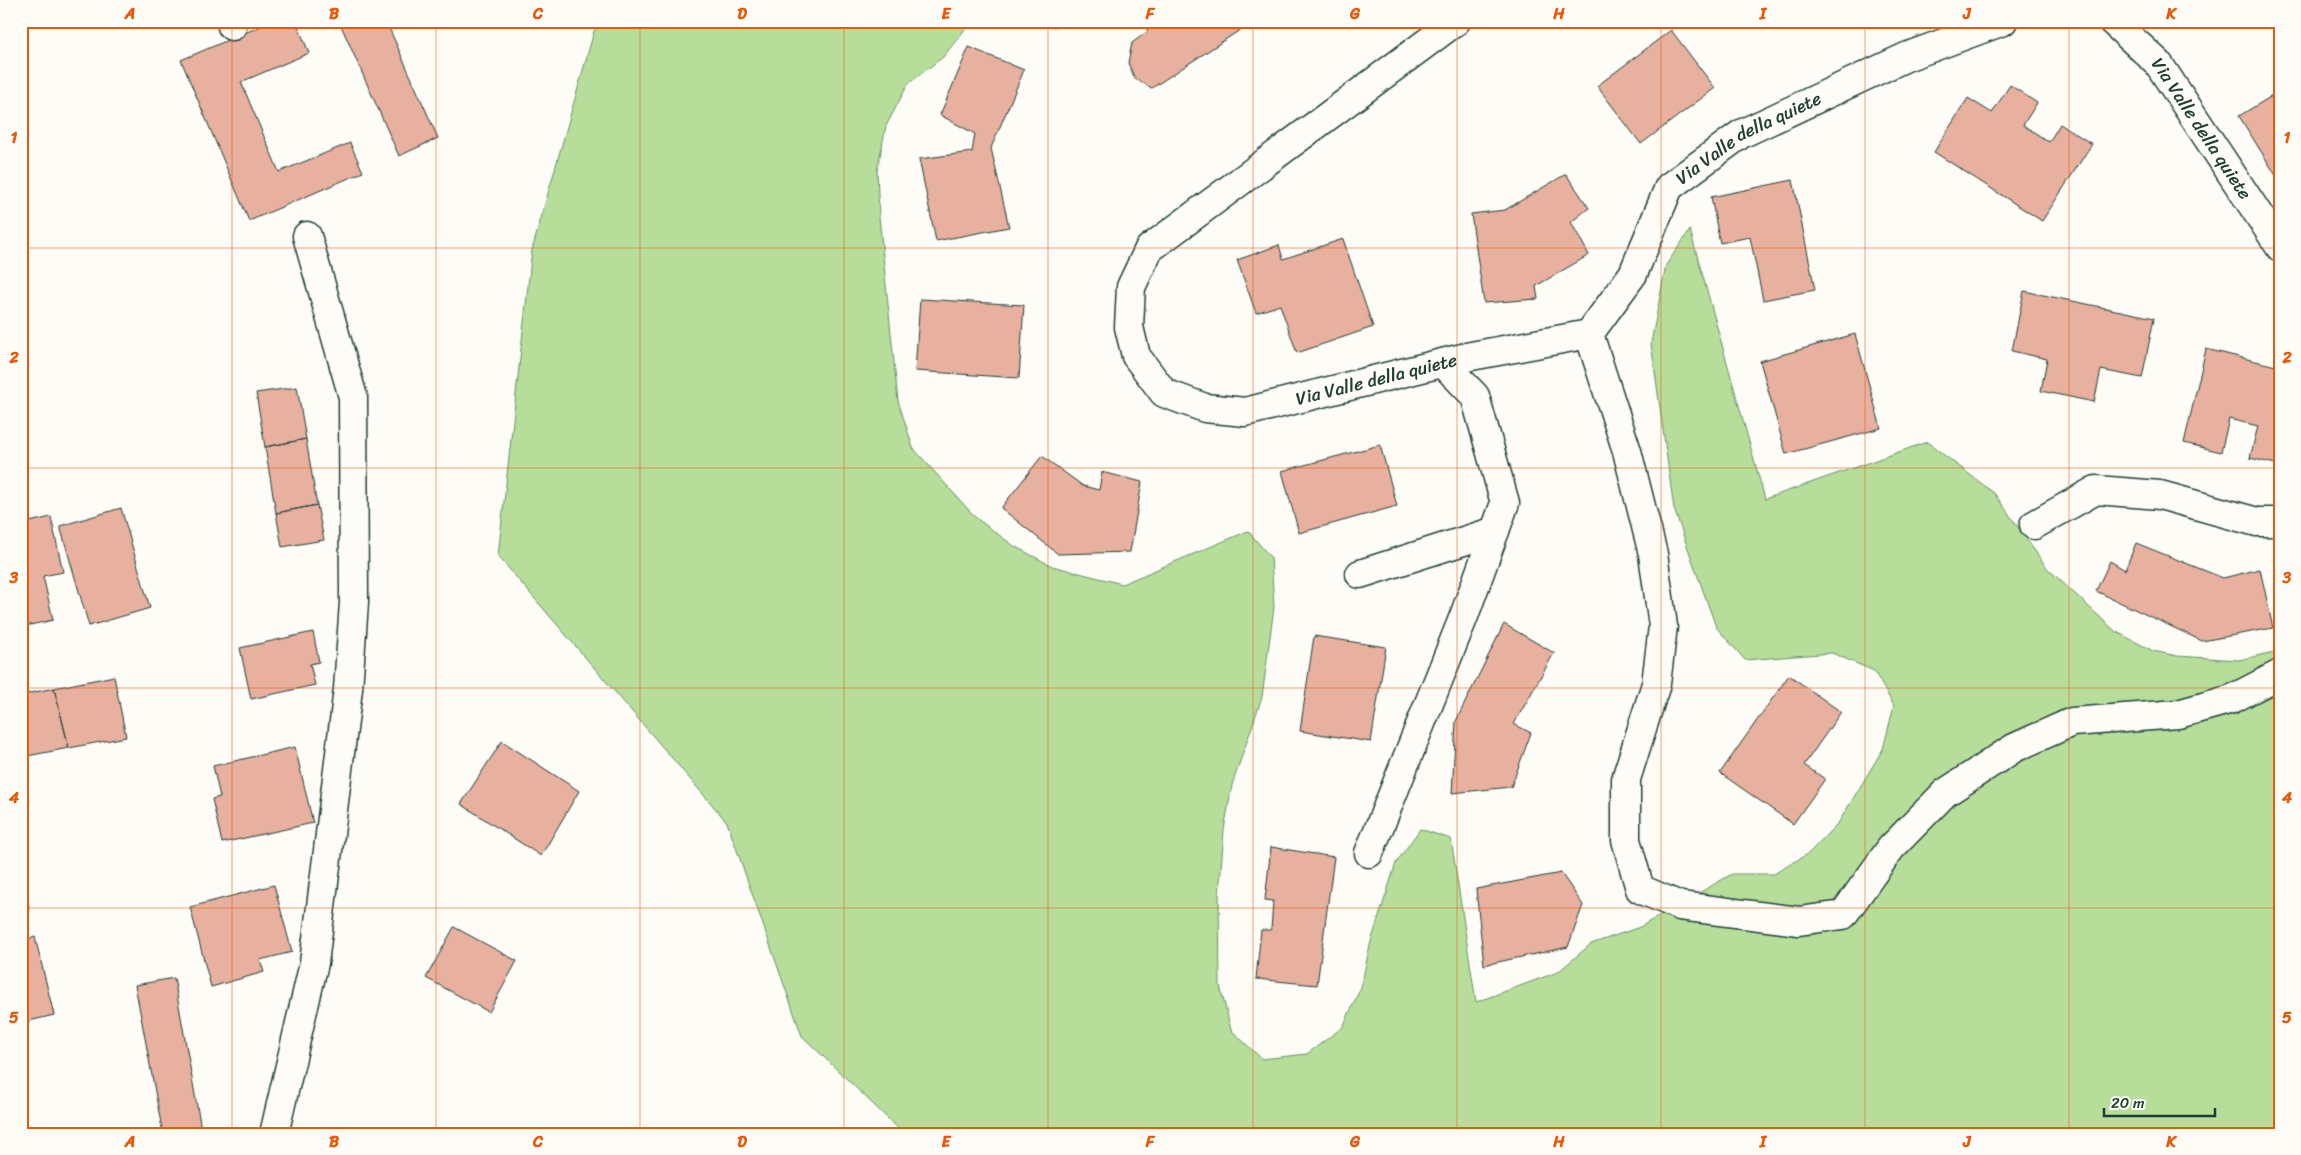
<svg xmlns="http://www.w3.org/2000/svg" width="2301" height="1155" viewBox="0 0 2301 1155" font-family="Sriracha,sans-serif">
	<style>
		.green { fill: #b6de9a; stroke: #6a8e67 }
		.building { fill: #e7b09f; stroke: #1f3d34 }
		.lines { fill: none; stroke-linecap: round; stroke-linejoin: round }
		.minor-casing { stroke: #1f3d34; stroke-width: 31 }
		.minor { stroke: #fdfcf7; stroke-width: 28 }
		.grid { fill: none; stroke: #e8590c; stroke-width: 1; stroke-opacity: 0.55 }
		.labels { text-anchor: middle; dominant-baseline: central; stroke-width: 4.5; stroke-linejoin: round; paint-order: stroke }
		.street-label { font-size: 18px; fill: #1f3d34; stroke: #fdfcf7 }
		.neatline { fill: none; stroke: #e8590c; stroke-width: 2 }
		.grid-label { font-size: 16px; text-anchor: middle; font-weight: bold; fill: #e8590c }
	</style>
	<rect width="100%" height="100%" fill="#fdfcf7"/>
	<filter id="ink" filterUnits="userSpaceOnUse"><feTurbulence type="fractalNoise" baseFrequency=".02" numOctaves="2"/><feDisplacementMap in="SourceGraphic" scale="10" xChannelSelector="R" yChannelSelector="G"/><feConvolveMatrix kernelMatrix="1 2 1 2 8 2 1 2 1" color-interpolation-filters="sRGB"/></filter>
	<g filter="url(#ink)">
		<path class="green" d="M597,21h484l-9,6 -102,-4 -27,34 -35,27 -22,42 -9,45 2,46 19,184 15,47 63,70 38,28 38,20 70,18 126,-53 23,27 3,49 -12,90 -30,88 -8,45 -5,65 1,91 11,44 31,29 45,-5 36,-27 18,-40 9,-42 26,-82 24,-34 31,10 25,163 82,-30 33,-28 49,-17 92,-53h42l35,-21 30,-31 44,-73 11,-43 -20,-35 -42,-18 -87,7 -29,-33 -42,-118 -23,-166 15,-78 24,-35 75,269 162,-57 67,51 53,75 68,63 38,20 24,5 62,4 35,-8 6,2v480h-1376l-102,-98 -75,-214 -229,-266 34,-306z"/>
		<path class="building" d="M273,21h23l13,32 -68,29 38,90 71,-29 13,29 -114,49 -68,-161z
			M339,21h47l52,117 -39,18z
			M1142,21h110v1l-100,66 -17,-9 -7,-16 4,-20 16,-12z
			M1671,30l44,58 -74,56 -44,-58z
			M969,47l55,23 -33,78 18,79 -73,14 -17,-82 53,-7 3,-18 -35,-19z
			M2010,85l27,18 -14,22 26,17 11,-18 32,20 -50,77 -108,-69 34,-54 24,15z
			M2280,91v91l-41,-66z
			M1566,174l23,34 -18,14 18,33 -53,31 2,13 -54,4 -13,-89 34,-4z
			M1793,180l22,110 -52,10 -13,-63 -30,6 -9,-46z
			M1343,239l30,88 -76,26 -17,-48 -24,8 -19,-53 42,-15 4,14z
			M2024,291l130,27 -12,60 -41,-8 -7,32 -53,-11 6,-32 -35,-8z
			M920,299l104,6 -5,73 -104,-7z
			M1855,334l26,94 -95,26 -26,-93z
			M2206,349l74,18v98l-30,-7 8,-32 -29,-7 -8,33 -37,-9z
			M297,387l9,52 -41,8 -9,-54z
			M306,439l11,66 -41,8 -11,-66z
			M1380,445l17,61 -98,27 -17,-62z
			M1042,456l41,30 16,4 3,-18 40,10 -12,70 -72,2 -57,-46z
			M317,505l7,35 -42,7 -6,-34z
			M121,508l29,100 -61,18 -29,-100z
			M51,517l12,55 -20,4 10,44 -32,7v-103z
			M2136,543l87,35 37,-9 13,59 -71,13 -106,-50 14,-30 15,9z
			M1504,624l50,29 -40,71 17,9 -20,54 -59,6 4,-72z
			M313,632l6,30 -9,2 5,21 -64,14 -11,-51z
			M1314,636l72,11 -15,95 -71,-11z
			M1789,675l52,37 -37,53 21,14 -32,45 -73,-51z
			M114,676l12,61 -57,11 -15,-60z
			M54,688l15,60 -42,8 -6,-23v-38z
			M21,733l6,23 -6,1z
			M502,741l77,50 -38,65 -80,-52z
			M295,747l18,76 -91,20 -10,-44 8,-2 -7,-31z
			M1271,847l63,10 -17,128 -61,-6 5,-49h10l2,-29 -8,-1z
			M1561,873l22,32 -15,42 -84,18 -8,-76z
			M21,874l9,37 -9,2z
			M274,885l18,67 -32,8 4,12 -53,15 -21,-80z
			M454,927l63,34 -28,51 -63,-34z
			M35,937l19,78 -33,8v-83z
			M174,978l28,156h-39l-28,-149z"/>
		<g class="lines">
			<defs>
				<g id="minor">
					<path d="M232,21v5"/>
					<path id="s1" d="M1456,21l-307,228 -18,38 -2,40 7,29 28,37 41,15 40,4 221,-55 123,-23 44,-60 36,-87 72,-53 165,-77 97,-36"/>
					<path id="s2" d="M2112,21l46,42 122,184"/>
					<path d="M1589,334l38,117 26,103 10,72 -7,58 -30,95v61l14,49 40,17 119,15 44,-6 48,-67 54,-55 69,-45 58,-26 106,-8 54,-15 48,-25"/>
					<path d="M2034,525l62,-35 64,5 97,27h23"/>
					<path d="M1360,574l135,-43"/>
					<path d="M1369,853l95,-237 41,-113 -30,-107 -32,-33"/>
					<path d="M274,1134l40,-171 34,-274 6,-87 -1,-205 -46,-161"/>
				</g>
			</defs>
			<use href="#minor" class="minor-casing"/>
			<use href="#minor" class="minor"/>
		</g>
	</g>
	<path class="grid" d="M232,21v1113M436,21v1113M640,21v1113M844,21v1113M1048,21v1113M1253,21v1113M1457,21v1113M1661,21v1113M1865,21v1113M2069,21v1113M21,248h2259M21,468h2259M21,688h2259M21,908h2259"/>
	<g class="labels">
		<g class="street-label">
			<text stroke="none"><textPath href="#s2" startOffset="141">Via Valle della quiete</textPath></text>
			<text stroke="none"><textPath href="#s1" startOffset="1240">Via Valle della quiete</textPath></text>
			<text stroke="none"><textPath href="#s1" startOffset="760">Via Valle della quiete</textPath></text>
		</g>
	</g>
	<rect width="2301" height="1155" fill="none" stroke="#fdfcf7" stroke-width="55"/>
	<path d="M2104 1108v8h111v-8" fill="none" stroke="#1f3d34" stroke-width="2.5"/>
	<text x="2111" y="1108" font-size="15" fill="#1f3d34" stroke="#fdfcf7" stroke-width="4" paint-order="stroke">20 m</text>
	<rect x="28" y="28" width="2246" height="1100" class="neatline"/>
	<g class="grid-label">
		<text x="130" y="19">A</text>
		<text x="334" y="19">B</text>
		<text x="538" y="19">C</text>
		<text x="742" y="19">D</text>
		<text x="946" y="19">E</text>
		<text x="1150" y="19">F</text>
		<text x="1355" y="19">G</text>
		<text x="1559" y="19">H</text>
		<text x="1763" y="19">I</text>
		<text x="1967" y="19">J</text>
		<text x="2171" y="19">K</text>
		<text x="14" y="143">1</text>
		<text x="2287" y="143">1</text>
		<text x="14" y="363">2</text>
		<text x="2287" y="363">2</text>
		<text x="14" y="583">3</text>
		<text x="2287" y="583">3</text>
		<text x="14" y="803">4</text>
		<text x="2287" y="803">4</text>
		<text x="14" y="1023">5</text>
		<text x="2287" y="1023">5</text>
		<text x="130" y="1147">A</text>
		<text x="334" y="1147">B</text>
		<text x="538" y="1147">C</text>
		<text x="742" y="1147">D</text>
		<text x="946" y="1147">E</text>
		<text x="1150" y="1147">F</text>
		<text x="1355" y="1147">G</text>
		<text x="1559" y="1147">H</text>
		<text x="1763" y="1147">I</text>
		<text x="1967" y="1147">J</text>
		<text x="2171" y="1147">K</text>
	</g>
</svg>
